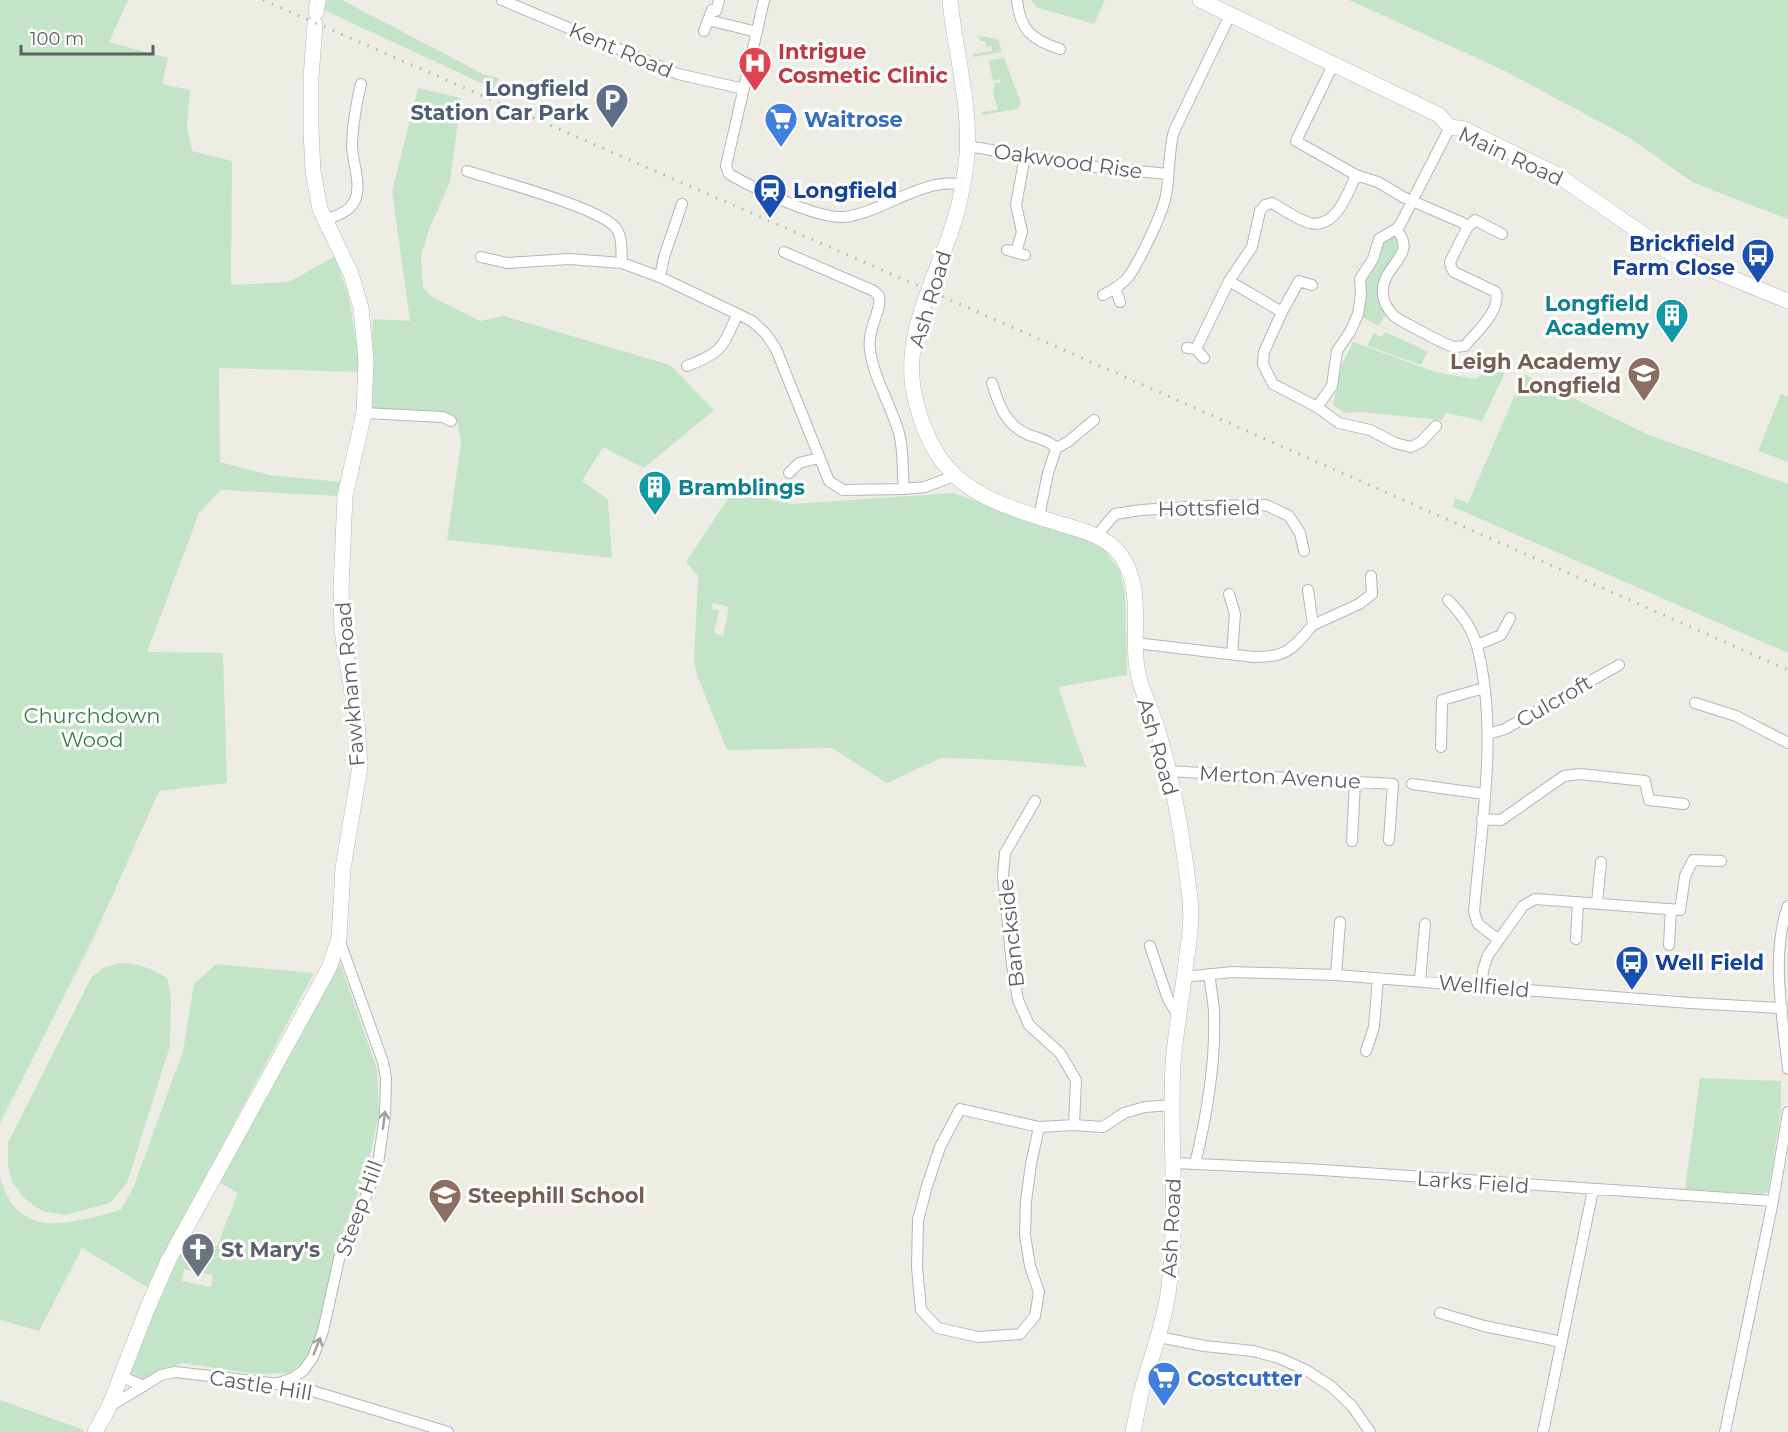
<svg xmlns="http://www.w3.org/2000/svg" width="1788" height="1432" viewBox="0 0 1788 1432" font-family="Montserrat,sans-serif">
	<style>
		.green { fill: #c3e4c7; fill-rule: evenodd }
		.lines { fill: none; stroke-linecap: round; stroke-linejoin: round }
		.street-casing { stroke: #b5b6bb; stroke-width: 12 }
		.secondary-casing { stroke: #b6b8be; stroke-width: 16 }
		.street { stroke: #fff; stroke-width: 10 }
		.secondary { stroke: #fff; stroke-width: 15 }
		.rail { stroke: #b5b6b6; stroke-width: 3; stroke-dasharray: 1.5 8; stroke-linecap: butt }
		.oneway { stroke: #9e9fa2 }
		.labels { text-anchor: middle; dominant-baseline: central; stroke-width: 6; stroke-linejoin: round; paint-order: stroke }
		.street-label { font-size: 21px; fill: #5d5f64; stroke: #fff }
		.health-label { font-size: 21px; font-weight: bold; fill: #be3a42; stroke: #fff; text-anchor: start }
		.service-label { font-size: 21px; font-weight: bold; fill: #4e5e75; stroke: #fff; text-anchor: end }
		.shop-label { font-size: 21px; font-weight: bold; fill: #366cbe; stroke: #fff; text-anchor: start }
		.transit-label { font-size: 21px; font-weight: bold; fill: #164399; stroke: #fff; text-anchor: start }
		.culture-label { font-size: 21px; font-weight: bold; fill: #0d838f; stroke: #fff; text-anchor: end }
		.education-label { font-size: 21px; font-weight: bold; fill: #785e54; stroke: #fff; text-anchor: end }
		.park-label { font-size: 21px; fill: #388046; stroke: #fff }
		.worship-label { font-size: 21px; font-weight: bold; fill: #5b616d; stroke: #fff; text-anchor: start }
	</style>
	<rect width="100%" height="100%" fill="#eeede5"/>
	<path class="green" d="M0,0h128l-19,42 59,16 -6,26 28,6 -3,37 5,24 40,10 -1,124 58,-3 46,-26 14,42 12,74 -142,-4 1,94 49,13 72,7 -2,14 -118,-6 -22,23 -52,139 76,1 4,130 -68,8 -66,148 -93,184z
		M327,0h15l143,75 14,3 -5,11 -170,-79z
		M1031,0h74l-11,24 -58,-17z
		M1349,0h439v219l-94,-36 -66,-46 -125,-67z
		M979,36l19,3 4,13 -29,5v-3l19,-3 -1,-5 -5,1 -1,-6h-5z
		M1004,58l17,45 -4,6 -35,6v-3l16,-2 -5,-18 2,-9 6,-1 -1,-3 -7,2 -4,-19 1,-2z
		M418,88l43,10 -11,84 -20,45 -9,29 2,31 9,10 48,24 24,-5 166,49 44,45 -70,58 -41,-21 -21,34 26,18 4,59 -165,-18 14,-97 -4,-24 -12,-6 -76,-5 -1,-21 5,-68 37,2 -18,-130z
		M1396,236l6,8 -16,26 1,41 -8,15 -19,-10 3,-34 19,-42z
		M1386,332l42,20 -7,13 -54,-19 7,-13 7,4z
		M1353,342l82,30 40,7 15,-10 15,4 -23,48 -35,-8 -6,7 -80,-8 -16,1 -12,-8 8,-39z
		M1524,374l125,61 139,49v169l-335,-146 2,-9 13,5z
		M1781,394l7,3v65l-30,-11z
		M733,491l59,13 161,-11 131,46 21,11 15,21 5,22 2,82 -69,12 28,80 -83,-7 -62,-2 -54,25 -55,-35 -105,2 -30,-75 -3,-13 4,-86 -12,-14zM713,603l16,4 -6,29 -9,-3 5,-23 -7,-1z
		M118,963c19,0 33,5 49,15l4,19 -1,49 -43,137 -17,20 -45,12 -23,-4 -17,-12 -13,-17 -4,-16v-23l83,-165 12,-10z
		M340,963l37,106 2,44 -12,58 -29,73 -23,96 -12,23 -14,10 -33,1 -74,-11 -40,16 -15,-4 61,-140 29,11 21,-53 -21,-12zM184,1269l29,6 -2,12 -29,-6z
		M216,964l98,9 -167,314 -65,-39 -43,83 -39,-11v-143c19,67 71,45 121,33l13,-24 49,-135 11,-67z
		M1700,1078l81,3v29l-13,82 -7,2 -76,-5z
		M0,1400l84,30 -1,2h-83z"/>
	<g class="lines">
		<defs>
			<path id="street" d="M502,0l176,74 66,15
				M764,0l-38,166 3,8c24,14 88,45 115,43 38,-4 80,-41 119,-32
				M1017,0c3,30 15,40 43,49
				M708,20l49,12
				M704,31l8,-21 4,1 3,-11
				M1333,65l-37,76 60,34 22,7 25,15 60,26 4,5 -17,34 1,5 3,5 42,20c5,19 -20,40 -31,54 -5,0 -10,2 -14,0 -7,-2 -52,-26 -57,-30 -6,-6 -10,-13 -11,-21 -4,-29 37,-39 13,-66
				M968,146l117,20 83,8
				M467,171c31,10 130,36 148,56 8,9 6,24 7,36
				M326,220c11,-5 24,-8 29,-20 7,-17 -3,-38 -3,-56 1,-20 4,-40 9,-60
				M1467,228l8,-8 27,14
				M1007,250l18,5
				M784,252l90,39 5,5c3,15 -12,32 -9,54 4,29 21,55 29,83 5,18 3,38 5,56
				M1016,252l6,-20 -6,-27 9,-49
				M481,257l26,6 62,-4 53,4 38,14 92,44 14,13 10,15 53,132 14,9 61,-1 21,-2 29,-11
				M660,277l4,-20 18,-53
				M1229,281l53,31
				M1312,285l-13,-4 -17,31 -18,40 -1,12 10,20 44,23 22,16 31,7 25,13 16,4 10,-5 15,-16
				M1115,288l5,14
				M1103,295c10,-5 20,-11 26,-19 11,-16 34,-63 37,-81 4,-21 2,-43 8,-64l56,-116
				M1187,348l9,1 8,9
				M1196,349l33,-68 23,-34 8,-36 5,-6 7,-2c11,6 28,18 38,20 26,6 38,-30 46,-48
				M687,366c36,-14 35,-18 50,-51
				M992,383c7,22 13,42 37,52 9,3 19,5 26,12v5l-7,21 -9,44
				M1317,407l15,-21 5,-35 13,-19 8,-18 3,-19 -1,-16 13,-20 6,-20 17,-10 4,-4 50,-98
				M364,413l79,4 8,4
				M1055,449l14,-8 25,-21
				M789,473l10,-10 20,-5
				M1097,535l18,-21 26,-4 64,-4 61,-1 23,11 11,17 4,18
				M1229,594l6,20 -3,40
				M1448,600c13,13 24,28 29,46 22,85 4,180 -3,266l4,12 21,16
				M1313,625l46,-21 13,-10 -1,-18
				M1136,643l118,14c34,0 38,-8 59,-32l-5,-35
				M1477,645l24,-10 9,-17
				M1695,703l41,13 52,27
				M1488,734l17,-5 114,-64
				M1441,747l1,-47 42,-12
				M1168,771l225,13 -4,56
				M1412,784l72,10
				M1035,801l-30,52 -2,23 9,89 6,35 11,25 31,28 16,27 -2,45
				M1482,819l19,1 63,-44 16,-2 65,7 4,19 35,4
				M1352,841l3,-59
				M1597,903l4,-41
				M1788,906c-18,49 -5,112 0,163
				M1576,939l2,-37
				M1669,945l2,-36
				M1150,946l18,53 10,17
				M1336,975l4,-53
				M1185,977l47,-5 104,3 354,28 92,5
				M1420,980l5,-56
				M1482,987l1,-17 5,-15 35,-49 12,-7 145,11 5,-34 8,-16 28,1
				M1366,1051l8,-24 4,-49
				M1039,1127l-8,37 -5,37 -1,34 5,31 9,26 -4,24 -15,18 -42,3 -40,-9 -17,-18 -4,-43 1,-47 9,-34 13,-39 20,-38 79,18 35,-2 29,2 21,-14 21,-6 28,-2
				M1174,1163l133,6 466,32
				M1195,1164c12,-49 21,-102 19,-153 -1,-12 -3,-24 -5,-37
				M1440,1313l44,13 78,16
				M1159,1337l45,9 49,5 26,7 27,12 26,17 20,19 18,26
				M122,1377l22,9
				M276,1384l17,-6 11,-8 9,-13 10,-26 16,-72 38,-89 8,-55 1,-37 -3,-16 -44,-123
				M109,1407l52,-32 14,-3 113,13 18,4 142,43
				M1543,1432l50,-242
				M1725,1432l48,-231 15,-89"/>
			<path id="secondary" d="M950,0c5,54 23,110 16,165 -3,23 -8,47 -16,69 -19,54 -50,109 -34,168 22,87 71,99 148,123 20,6 41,11 55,28 26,34 12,77 18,115 3,22 14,40 20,60 16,51 27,118 33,171 2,18 0,38 -3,56 -4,36 -11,72 -14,109 -4,77 6,154 -5,230 -5,34 -18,66 -27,99 -3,13 -5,26 -8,39
				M1200,0l239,115 11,12 14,2 92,45 114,79 118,48
				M316,12l2,-12
				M95,1432l14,-25 39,-100 20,-46 161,-293 10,-29 4,-71 17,-101 -3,-45 -15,-91 -1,-42 4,-93 19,-83 2,-53 -5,-52 -10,-34 -31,-65 -7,-38 -2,-40v-53l4,-54"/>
		</defs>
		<use href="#street" class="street-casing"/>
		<use href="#secondary" class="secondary-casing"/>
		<use href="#street" class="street"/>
		<use href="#secondary" class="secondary"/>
		<path class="rail" d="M263,0l674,294 851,376"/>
	</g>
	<defs><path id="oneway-shaft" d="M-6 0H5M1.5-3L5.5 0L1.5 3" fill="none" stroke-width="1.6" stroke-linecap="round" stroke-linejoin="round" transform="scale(1.5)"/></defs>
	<g class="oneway">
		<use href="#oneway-shaft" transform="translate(384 1120) rotate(-83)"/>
		<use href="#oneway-shaft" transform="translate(317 1346) rotate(-68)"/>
	</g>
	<defs>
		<symbol id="hospital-pin" viewBox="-11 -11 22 30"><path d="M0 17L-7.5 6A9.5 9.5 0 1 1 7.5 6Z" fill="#e0444e" stroke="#fff"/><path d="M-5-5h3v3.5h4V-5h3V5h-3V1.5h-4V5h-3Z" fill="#fff"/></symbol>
		<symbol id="parking-pin" viewBox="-11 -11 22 30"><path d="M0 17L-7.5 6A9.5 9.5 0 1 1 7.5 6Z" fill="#5c6f8a" stroke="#fff"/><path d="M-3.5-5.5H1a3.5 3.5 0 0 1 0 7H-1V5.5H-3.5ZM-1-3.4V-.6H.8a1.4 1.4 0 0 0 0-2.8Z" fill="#fff"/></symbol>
		<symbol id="supermarket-pin" viewBox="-11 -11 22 30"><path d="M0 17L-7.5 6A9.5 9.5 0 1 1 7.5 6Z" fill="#3f7fe0" stroke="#fff"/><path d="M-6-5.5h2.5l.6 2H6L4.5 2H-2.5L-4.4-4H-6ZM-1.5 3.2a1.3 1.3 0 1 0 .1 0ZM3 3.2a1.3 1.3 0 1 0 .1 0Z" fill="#fff"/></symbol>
		<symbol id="station-pin" viewBox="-11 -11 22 30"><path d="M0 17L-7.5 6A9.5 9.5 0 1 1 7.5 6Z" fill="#1a4fb4" stroke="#fff"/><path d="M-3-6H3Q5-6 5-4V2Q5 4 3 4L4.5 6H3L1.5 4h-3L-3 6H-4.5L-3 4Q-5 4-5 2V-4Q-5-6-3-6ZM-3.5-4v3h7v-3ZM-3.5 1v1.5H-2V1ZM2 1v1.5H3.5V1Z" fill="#fff"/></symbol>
		<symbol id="bus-pin" viewBox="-11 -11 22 30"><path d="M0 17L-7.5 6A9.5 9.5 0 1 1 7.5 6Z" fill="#1a4fb4" stroke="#fff"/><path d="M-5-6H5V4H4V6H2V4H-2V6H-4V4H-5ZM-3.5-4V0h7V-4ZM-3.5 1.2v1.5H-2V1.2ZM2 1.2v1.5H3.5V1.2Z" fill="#fff"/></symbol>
		<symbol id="building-pin" viewBox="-11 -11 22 30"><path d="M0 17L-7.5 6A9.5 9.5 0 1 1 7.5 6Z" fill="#0f9aa8" stroke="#fff"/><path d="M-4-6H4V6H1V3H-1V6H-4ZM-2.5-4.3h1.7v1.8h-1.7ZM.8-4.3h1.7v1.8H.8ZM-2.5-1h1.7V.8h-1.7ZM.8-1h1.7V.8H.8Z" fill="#fff"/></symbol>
		<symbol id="school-pin" viewBox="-11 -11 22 30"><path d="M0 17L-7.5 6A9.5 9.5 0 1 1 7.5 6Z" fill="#8d6e63" stroke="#fff"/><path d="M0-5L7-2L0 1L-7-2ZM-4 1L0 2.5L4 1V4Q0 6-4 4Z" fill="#fff"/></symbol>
		<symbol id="church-pin" viewBox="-11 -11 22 30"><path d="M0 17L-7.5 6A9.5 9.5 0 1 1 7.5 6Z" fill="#6b7280" stroke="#fff"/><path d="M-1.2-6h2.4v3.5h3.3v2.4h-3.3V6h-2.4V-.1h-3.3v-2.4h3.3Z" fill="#fff"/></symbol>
	</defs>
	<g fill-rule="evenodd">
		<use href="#hospital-pin" x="736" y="44" width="38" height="52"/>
		<use href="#parking-pin" x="593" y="81" width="38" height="52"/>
		<use href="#supermarket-pin" x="762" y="100" width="38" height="52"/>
		<use href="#station-pin" x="751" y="171" width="38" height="52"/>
		<use href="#bus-pin" x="1739" y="236" width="38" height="52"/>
		<use href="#building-pin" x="1653" y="296" width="38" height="52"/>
		<use href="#school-pin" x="1625" y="354" width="38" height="52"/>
		<use href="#building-pin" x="636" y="468" width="38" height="52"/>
		<use href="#bus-pin" x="1613" y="943" width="38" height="52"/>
		<use href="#school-pin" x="426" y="1176" width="38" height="52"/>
		<use href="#church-pin" x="179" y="1230" width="38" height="52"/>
		<use href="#supermarket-pin" x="1145" y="1359" width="38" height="52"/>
	</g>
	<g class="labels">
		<g class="street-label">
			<text transform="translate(621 50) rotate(23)">Kent Road</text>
			<text transform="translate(1511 156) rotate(25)">Main Road</text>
			<text transform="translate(1068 161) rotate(8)">Oakwood Rise</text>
			<text transform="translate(930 299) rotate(-73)">Ash Road</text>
			<text transform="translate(1209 508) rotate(-1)">Hottsfield</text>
			<text transform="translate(350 684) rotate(-95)">Fawkham Road</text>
			<text transform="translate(1554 701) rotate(-30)">Culcroft</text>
			<text transform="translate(1158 747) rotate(74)">Ash Road</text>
			<text transform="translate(1280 777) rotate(3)">Merton Avenue</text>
			<text transform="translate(1011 933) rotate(-96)">Banckside</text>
			<text transform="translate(1484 986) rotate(5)">Wellfield</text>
			<text transform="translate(1473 1182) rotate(4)">Larks Field</text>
			<text transform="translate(359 1208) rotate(-70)">Steep Hill</text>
			<text transform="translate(1171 1228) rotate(-87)">Ash Road</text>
			<text transform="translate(261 1385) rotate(9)">Castle Hill</text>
		</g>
		<g class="health-label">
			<text x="778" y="51">Intrigue<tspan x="778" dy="24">Cosmetic Clinic</tspan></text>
		</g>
		<g class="service-label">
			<text x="589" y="88">Longfield<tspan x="589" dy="24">Station Car Park</tspan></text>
		</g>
		<g class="shop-label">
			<text x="804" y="119">Waitrose</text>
			<text x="1187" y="1378">Costcutter</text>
		</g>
		<g class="transit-label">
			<text x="793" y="190">Longfield</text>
			<text x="1735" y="243" text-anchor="end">Brickfield<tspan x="1735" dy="24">Farm Close</tspan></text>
			<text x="1655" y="962">Well Field</text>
		</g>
		<g class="culture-label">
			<text x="1649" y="303">Longfield<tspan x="1649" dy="24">Academy</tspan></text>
			<text x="678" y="487" text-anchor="start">Bramblings</text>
		</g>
		<g class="education-label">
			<text x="1621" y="361">Leigh Academy<tspan x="1621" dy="24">Longfield</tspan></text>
			<text x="468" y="1195" text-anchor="start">Steephill School</text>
		</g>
		<g class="park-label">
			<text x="92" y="715">Churchdown<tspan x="92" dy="24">Wood</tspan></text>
		</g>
		<g class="worship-label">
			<text x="221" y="1249">St Mary's</text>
		</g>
	</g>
	<path d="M21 45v9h132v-9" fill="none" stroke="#5d5f64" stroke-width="3"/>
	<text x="30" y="45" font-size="18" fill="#5d5f64" stroke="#ffffff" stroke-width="4.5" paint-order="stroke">100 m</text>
</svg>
